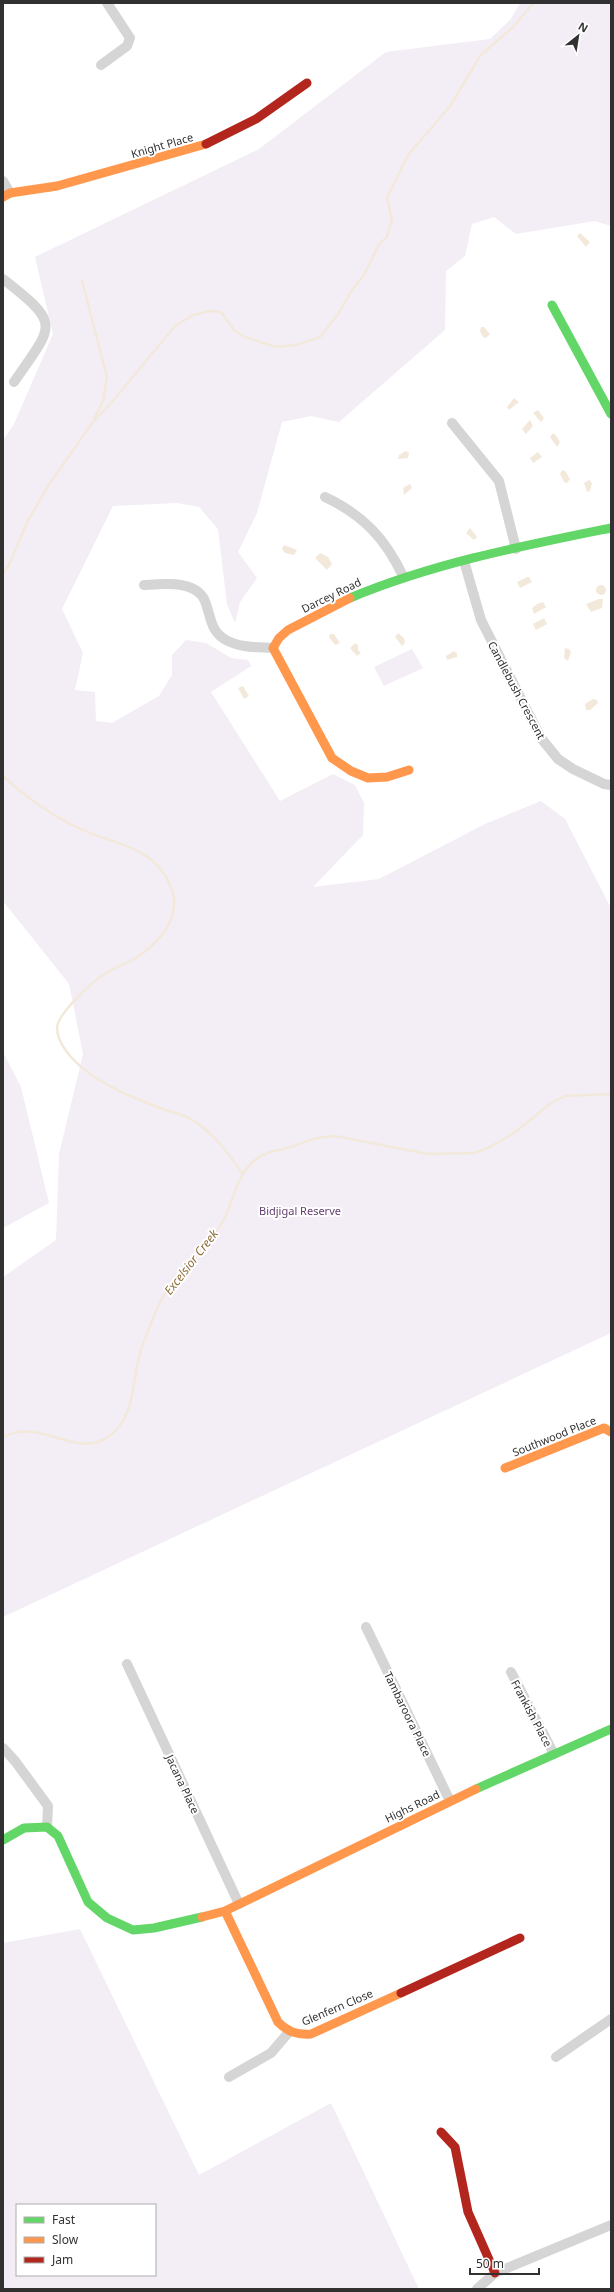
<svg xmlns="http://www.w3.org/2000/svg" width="614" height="2292" viewBox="0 0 614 2292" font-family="'Noto Sans',sans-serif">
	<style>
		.green { fill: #f3edf6; fill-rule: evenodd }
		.water { fill: #f3e9db }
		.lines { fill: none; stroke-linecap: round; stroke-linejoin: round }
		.stream { stroke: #f3e9db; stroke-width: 2.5 }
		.street { stroke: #d5d5d5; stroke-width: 10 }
		.fast { stroke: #63d668; stroke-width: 9 }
		.slow { stroke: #ff974d; stroke-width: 9 }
		.jam { stroke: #b3261e; stroke-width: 9 }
		.labels { text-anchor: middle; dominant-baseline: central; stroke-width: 4; stroke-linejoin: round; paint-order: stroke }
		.street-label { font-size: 11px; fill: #313131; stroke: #fff }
		.park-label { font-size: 11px; fill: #623d6e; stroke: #fff }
		.water-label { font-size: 12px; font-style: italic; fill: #8f6e3a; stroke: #fff }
	</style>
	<rect width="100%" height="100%" fill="#fff"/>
	<path class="green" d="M520,3h91v223l-16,-5 -79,13 -22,-17 -22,7 -7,32 -19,15 -1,59 -106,92 -28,-6 -29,6 -25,91 -19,39 19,26 -17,24 -5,21 -8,-19 -9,-75 -19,-22 -22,-4 -64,3 -51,103 21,44 -8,37 20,2 1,29 16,2 47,-27 13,-21v-20l14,-15 20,3 25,15 17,2 3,6 -40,26 69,109 53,-27 22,11 9,18 -1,32 -50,52 66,-8 106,-55 56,-23 24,18 46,89v425l-608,284v-340l53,-37 3,-86 24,-100 -14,-70 -66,-83v-461l11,-16 39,-90 -18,-77 224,-108 127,-97 104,-13 20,-19z
		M412,649l11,19 -39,18 -10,-19z
		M3,1052l18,35 28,116 -46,25z
		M80,1929l119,246 132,-72 88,186h-416v-346zM17,2205h138v70h-138z"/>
	<path class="water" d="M580,233l10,9 -4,5 -9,-11z
		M481,327h3l6,7 -4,4 -3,-1 -3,-6z
		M514,398l5,4 -10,8 -2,-3z
		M538,410l6,8 -3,4 -8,-9z
		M530,420l3,6 -7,8 -4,-5z
		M552,434h3l5,8 -3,5 -7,-10z
		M406,451l3,2 -1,5 -10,1 1,-4z
		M538,452l4,5 -9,6 -3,-5z
		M562,470l3,1 5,8 -3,4 -3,-1 -4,-8z
		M589,480l3,3 -2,8 -3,1 -3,-9z
		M410,484l2,4 -8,7 -1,-7z
		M470,528l7,9 -3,3 -8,-7z
		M284,545l13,5 -3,5 -9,-2 -3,-4z
		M320,553l8,4 4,7 -5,6 -12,-12z
		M527,577h2l3,5 -12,6 -3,-6z
		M596 590a5 5 0 1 1 10 0a5 5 0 1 1-10 0Z
		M599,599h4l-1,9 -11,4 -5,-8z
		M543,602l3,5 -12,7 -2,-6 5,-4z
		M544,618l3,6 -11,6 -3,-6z
		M398,633l6,5 1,5 -3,3 -7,-9z
		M330,634h4l6,9 -5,2 -6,-8z
		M355,643l3,2v5l3,3 -4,3 -7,-8z
		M565,648l4,1 2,3 -3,9 -4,-3z
		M454,651l3,2v4l-10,3 -1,-4z
		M243,686l6,10 -5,3 -6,-11z
		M593,699l4,1 1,3 -8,7h-4l-1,-6z"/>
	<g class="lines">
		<path class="stream" d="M82,281l25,96 -4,24 -9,18
			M3,573l6,-8 19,-45 20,-34 44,-63 20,-21 63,-76 18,-11 17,-4 11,1 14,19 10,6 31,10 20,-2 24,-8 18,-23 14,-24 12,-15 15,-31 8,-7 5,-17 -5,-22 21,-43 43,-50 29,-49 34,-30 19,-23
			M3,776c20,19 46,37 71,50 35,18 79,18 96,59 14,31 -11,59 -36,74 -9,5 -20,9 -29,15 -12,7 -48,40 -48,54 0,3 1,7 2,10 14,36 70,59 104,71 7,3 15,4 22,7 25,12 42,35 57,57
			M3,1437c43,-22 79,32 115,-9 19,-23 14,-58 25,-84 6,-15 12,-34 20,-47 19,-27 44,-47 60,-76 11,-21 13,-45 32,-61 11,-9 23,-9 36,-13 16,-6 27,-11 44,-11l93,18 46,-1 16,-6 24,-14 37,-30 14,-7 46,-2"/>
		<path class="street" d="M101,65l26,-19 3,-8 -23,-35
			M3,181l7,12
			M3,279c59,46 51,45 11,103
			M452,423l47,58 17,68
			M325,497c38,18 60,41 78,79
			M464,561l17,59 60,118 17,21 15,10 31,15 7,1
			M144,585c19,-1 55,-6 62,19 5,14 5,28 20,36 14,8 31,7 47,8
			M366,1627l84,174
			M127,1664l112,240
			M511,1672l43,82
			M3,1748l12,13 33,45 -1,21
			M556,2057l55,-38
			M229,2077l42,-24 18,-21
			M477,2289l18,-16 116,-48"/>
		<path class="fast" d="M552,305l59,109
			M350,598c84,-35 172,-52 261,-70
			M476,1789l135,-60
			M3,1840l21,-12 23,-1 11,9 30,66 19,16 26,12 21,-2 48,-11"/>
		<path class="slow" d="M3,197l7,-4 47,-7 149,-42
			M350,598l-62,32 -9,8 -6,10 59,110 19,13 17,7 19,-1 22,-7
			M505,1468l99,-40 7,4
			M225,1911l53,111c10,10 19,13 33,12l90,-41
			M202,1917l23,-6 251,-122"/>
		<path class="jam" d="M206,144l50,-25 51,-36
			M401,1993l119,-55
			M441,2132l14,15 13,65 27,61"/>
	</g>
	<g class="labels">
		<g class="street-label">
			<text transform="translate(162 145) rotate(-16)">Knight Place</text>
			<text transform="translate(331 595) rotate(-26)">Darcey Road</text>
			<text transform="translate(517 690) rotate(62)">Candlebush Crescent</text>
			<text transform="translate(554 1436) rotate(-22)">Southwood Place</text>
			<text transform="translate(532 1713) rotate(62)">Frankish Place</text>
			<text transform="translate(408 1714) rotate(64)">Tambaroora Place</text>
			<text transform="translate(183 1784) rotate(65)">Jacana Place</text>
			<text transform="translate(412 1806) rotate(-26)">Highs Road</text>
			<text transform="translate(337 2007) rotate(-23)">Glenfern Close</text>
		</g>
		<g class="park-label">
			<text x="300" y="1210">Bidjigal Reserve</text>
		</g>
		<g class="water-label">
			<text transform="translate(191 1262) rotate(-52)">Excelsior Creek</text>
		</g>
	</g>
	<rect width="614" height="2292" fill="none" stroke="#313131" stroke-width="8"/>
	<rect x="16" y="2204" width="140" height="72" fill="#ffffff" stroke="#adadad"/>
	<rect x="24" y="2217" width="20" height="6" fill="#63d668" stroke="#adadad"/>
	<text x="52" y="2224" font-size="12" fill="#313131">Fast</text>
	<rect x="24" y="2237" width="20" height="6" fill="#ff974d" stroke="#adadad"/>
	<text x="52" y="2244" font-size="12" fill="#313131">Slow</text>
	<rect x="24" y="2257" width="20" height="6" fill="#b3261e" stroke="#adadad"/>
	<text x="52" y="2264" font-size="12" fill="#313131">Jam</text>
	<g transform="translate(578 36) rotate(30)" stroke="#ffffff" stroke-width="3" paint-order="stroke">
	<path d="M0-3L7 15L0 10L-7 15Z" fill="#313131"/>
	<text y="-6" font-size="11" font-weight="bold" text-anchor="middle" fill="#313131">N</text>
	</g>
	<path d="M470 2268v6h69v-6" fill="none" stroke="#313131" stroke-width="2"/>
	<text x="476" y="2268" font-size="12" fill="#313131" stroke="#ffffff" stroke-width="3" paint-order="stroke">50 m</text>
</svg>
